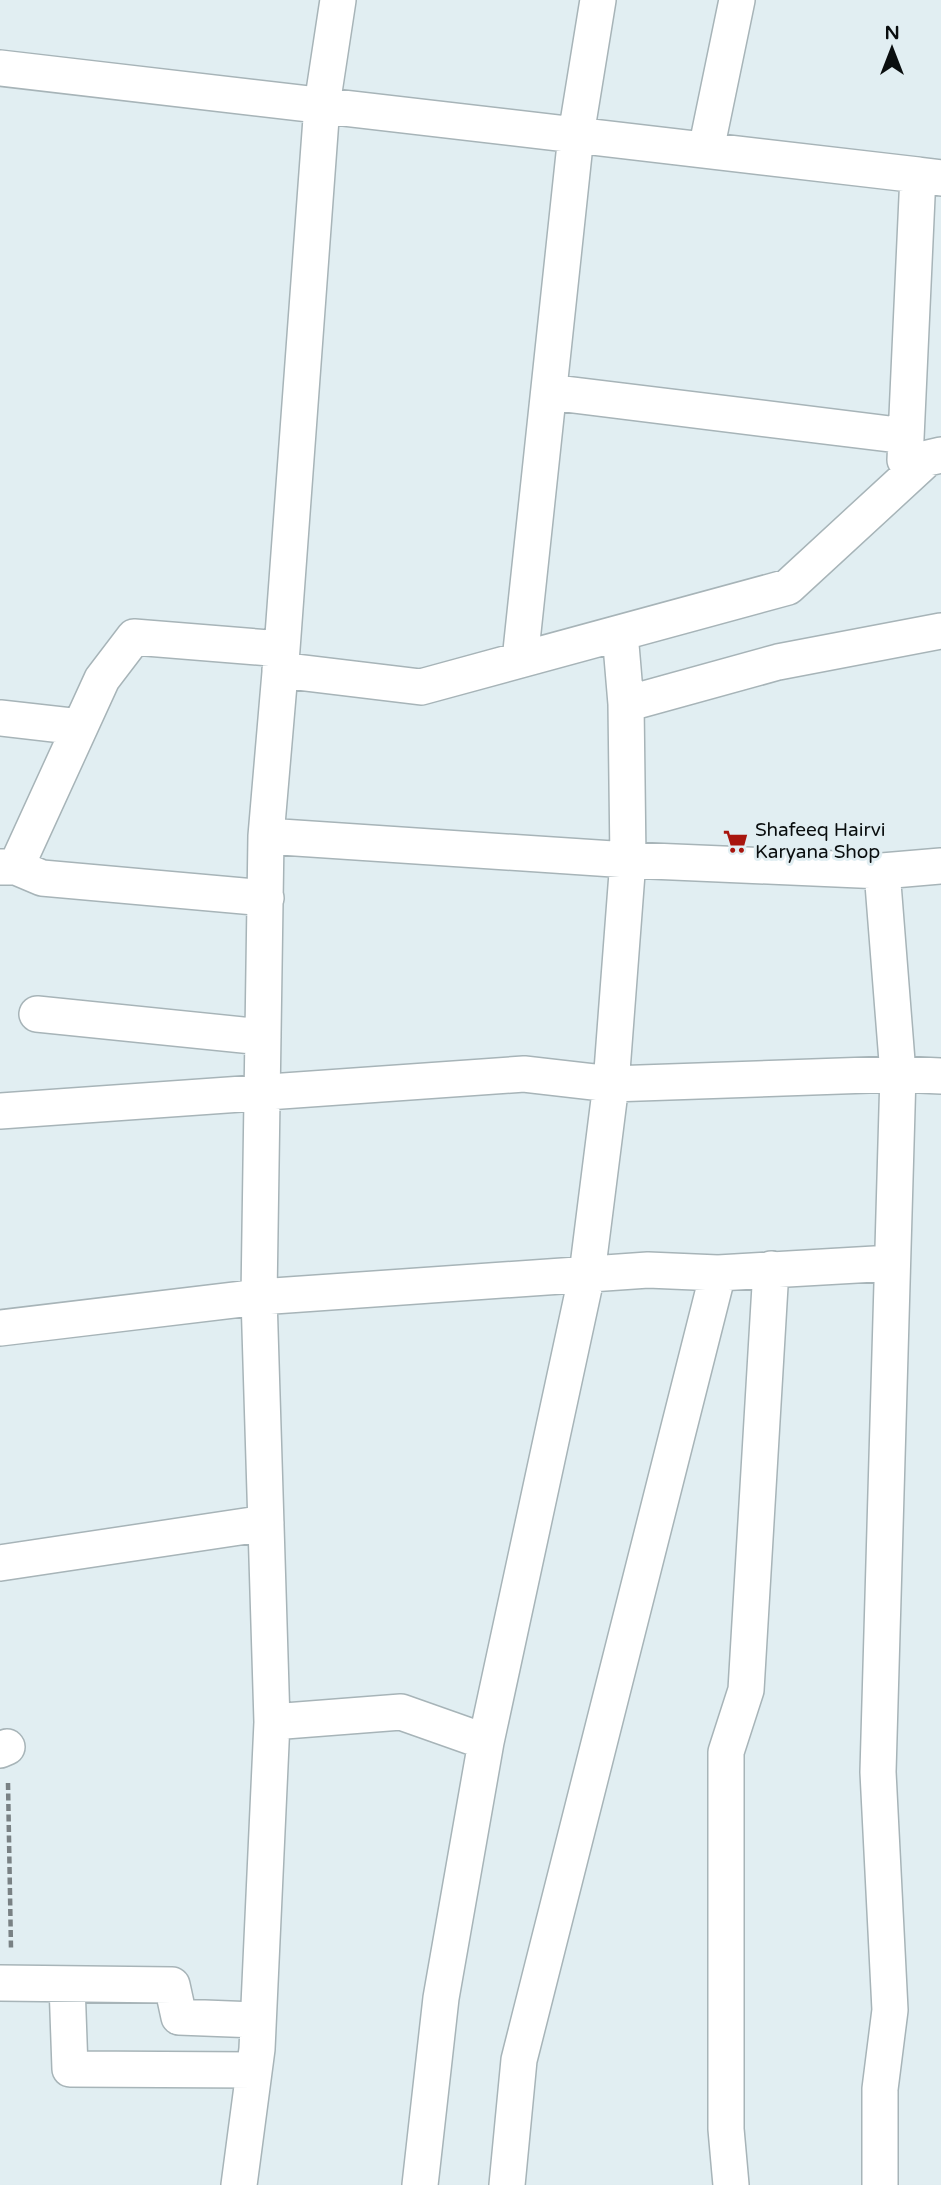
<svg xmlns="http://www.w3.org/2000/svg" width="941" height="2185" viewBox="0 0 941 2185" font-family="'Varela Round',sans-serif">
	<style>
		.lines { fill: none; stroke-linecap: round; stroke-linejoin: round }
		.minor-casing { stroke: #a7b4b8; stroke-width: 38 }
		.path { stroke: #798184; stroke-width: 4.5; stroke-dasharray: 7 3.5; stroke-linecap: butt }
		.minor { stroke: #fff; stroke-width: 35 }
		.labels { text-anchor: middle; dominant-baseline: central; stroke-width: 6; stroke-linejoin: round; paint-order: stroke }
		.poi-label { font-size: 19px; fill: #0a0e0f; stroke: #e1eef2; text-anchor: start }
	</style>
	<rect width="100%" height="100%" fill="#e1eef2"/>
	<g class="lines">
		<defs>
			<path id="minor" d="M0,68l918,107
				M706,150l31,-150
				M549,392l357,44
				M905,460l13,-285 23,3
				M941,631l-163,31 -152,42 2,156 254,11 59,-5
				M620,633l6,71
				M282,649l40,-544 16,-105
				M520,660l56,-525 22,-135
				M280,670l141,17 367,-100 140,-129 13,-3
				M0,718l80,9
				M0,867h16l26,11 224,20
				M16,867l86,-188 32,-42 148,12 -16,187
				M37,1014l226,23
				M0,1111l524,-37 87,10 287,-10 43,2
				M718,1273l174,-10
				M0,1328l259,-31 7,-461 362,24 -17,224 -24,190 -101,468
				M0,1563l266,-40
				M272,1722l-13,-425 389,-27 70,3 -199,787 -12,125
				M0,1750l7,-3
				M0,1983l172,2 7,32 79,3
				M67,1984l3,85 184,1
				M239,2185l18,-136 15,-327 129,-10 85,30 -45,256 -21,187
				M731,2185l-5,-56v-377l20,-62 25,-421
				M880,2185v-96l10,-79 -12,-238 20,-698 -16,-203"/>
		</defs>
		<use href="#minor" class="minor-casing"/>
		<path class="path" d="M8,1783l3,166"/>
		<use href="#minor" class="minor"/>
	</g>
	<defs>
		<symbol id="supermarket-bare" viewBox="-9 -9 18 18"><path d="M-6-5.5h2.5l.6 2H6L4.5 2H-2.5L-4.4-4H-6ZM-1.5 3.2a1.3 1.3 0 1 0 .1 0ZM3 3.2a1.3 1.3 0 1 0 .1 0Z" fill="#a8150e" stroke="#e1eef2" stroke-width="2.5" paint-order="stroke"/></symbol>
	</defs>
	<g fill-rule="evenodd">
		<use href="#supermarket-bare" x="718" y="824" width="35" height="35"/>
	</g>
	<g class="labels">
		<g class="poi-label">
			<text x="755" y="830">Shafeeq Hairvi<tspan x="755" dy="22">Karyana Shop</tspan></text>
		</g>
	</g>
	<g transform="translate(892 49)" stroke="#e1eef2" stroke-width="5" paint-order="stroke">
	<path d="M0-5L12 26L0 18L-12 26Z" fill="#0a0e0f"/>
	<text y="-10" font-size="19" font-weight="bold" text-anchor="middle" fill="#0a0e0f">N</text>
	</g>
</svg>
